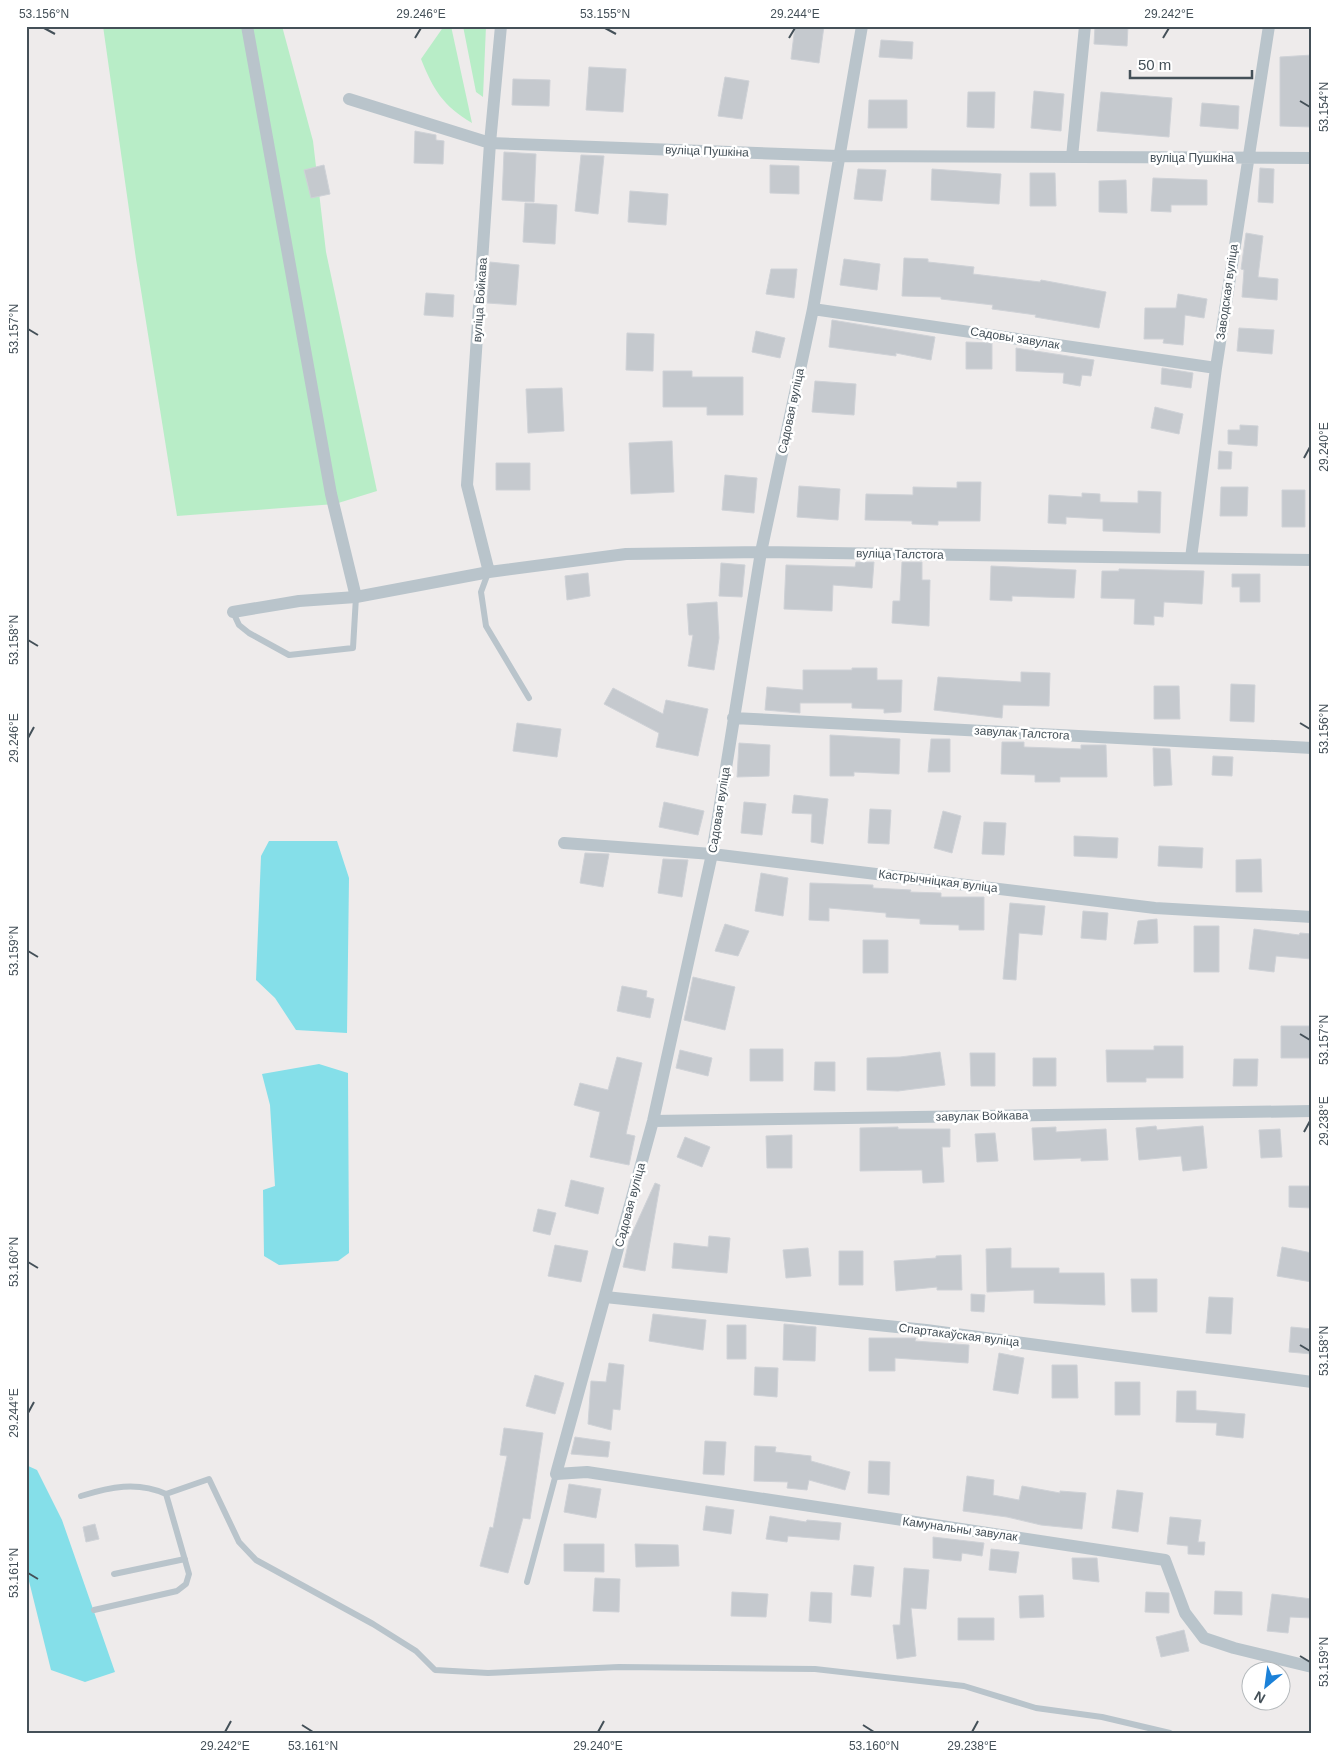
<svg xmlns="http://www.w3.org/2000/svg" width="1338" height="1759" viewBox="0 0 1338 1759" font-family="Arial,sans-serif">
	<style>
		.green { fill: #b8edc7 }
		.water { fill: #85dfe9 }
		.building { fill: #c5c9ce; stroke: #cfd2d7 }
		.lines { fill: none; stroke-linecap: round; stroke-linejoin: round }
		.lane { stroke: #b9c4cb; stroke-width: 6 }
		.street { stroke: #b9c4cb; stroke-width: 12 }
		.ticks { fill: none; stroke: #445058; stroke-width: 2 }
		.labels { text-anchor: middle; dominant-baseline: central; stroke-width: 5; stroke-linejoin: round; paint-order: stroke }
		.street-label { font-size: 12px; fill: #445058; stroke: #fff }
		.neatline { fill: none; stroke: #445058; stroke-width: 2 }
		.ticks-label { font-size: 12px; text-anchor: middle; fill: #445058 }
	</style>
	<rect width="100%" height="100%" fill="#eeebeb"/>
	<path class="green" d="M103,26h179l31,115 13,111 51,239 -42,13 -158,12 -41,-257z
		M444,26h7l21,97c-29,-17 -39,-34 -51,-64z
		M463,26h23l-3,71 -7,-5z"/>
	<path class="water" d="M269,841h68l12,37 -2,155 -51,-3 -21,-32 -19,-18 5,-124z
		M319,1064l29,9 1,180 -11,8 -59,4 -15,-9 -1,-66 12,-4 -5,-81 -8,-31z
		M26,1465l11,5 25,50 53,152 -30,10 -34,-12 -25,-101z"/>
	<path class="building" d="M795,26h29l-5,37 -28,-4z
		M1095,26h33l-1,20 -33,-2z
		M881,40l32,2 -1,17 -33,-2z
		M1312,55v72l-32,-1v-69z
		M589,67l37,2 -3,43 -37,-2z
		M725,77l24,4 -7,38 -24,-3z
		M513,79l37,1 -1,26 -37,-1z
		M1034,91l30,3 -3,37 -30,-3z
		M968,92h27l-1,36 -27,-1z
		M1101,92l71,6 -3,39 -72,-6z
		M869,100h38v28h-39z
		M1202,103l37,3 -1,23 -38,-3z
		M415,131l21,4v5l8,1 -1,23 -29,-1z
		M504,152l32,2 -2,48 -32,-2z
		M581,155l23,1 -6,58 -23,-3z
		M324,165l6,29 -19,4 -7,-28z
		M770,165l29,1v28l-29,-1z
		M1260,168l14,1 -1,34 -15,-1z
		M858,169l28,1 -4,31 -28,-2z
		M932,169l69,5 -2,30 -68,-4z
		M1030,173h25l1,33h-26z
		M1153,178l54,2v25h-36v7l-20,-1z
		M1126,180l1,33 -28,-1v-31z
		M630,191l38,3 -2,31 -38,-3z
		M525,203l32,2 -2,39 -32,-2z
		M1246,233l17,3 -5,41 20,2 -1,21 -35,-3 2,-27 -3,-1z
		M904,258l24,1v3l46,5 -1,7 67,8 1,-2 65,12 -7,36 -64,-11 1,-2 -44,-6 1,-4 -52,-6v-2l-39,-1z
		M844,259l36,5 -3,26 -37,-5z
		M490,262l29,3 -3,40 -29,-2z
		M771,269h26l-3,29 -28,-4z
		M426,293l28,2 -1,22 -29,-2z
		M1178,294l29,5 -3,19 -19,-3 -2,30 -20,-2 1,-4h-20l1,-31h31z
		M832,320l103,17 -4,23 -35,-7v3l-67,-9z
		M1239,328l35,2 -2,24 -35,-3z
		M756,331l29,7 -5,20 -28,-6z
		M627,333l27,1 -1,37 -27,-1z
		M966,342l26,1v26h-26z
		M1016,348l78,12 -3,16 -9,-1 -2,11 -17,-3 1,-10 -48,-2z
		M1162,368l31,5 -2,15 -30,-4z
		M663,371h29v6h51v38h-36v-8h-44z
		M815,381l41,3 -2,31 -42,-3z
		M562,388l2,43 -36,2 -2,-44z
		M1155,407l28,7 -4,20 -28,-6z
		M1240,425l18,1 -1,20 -29,-2v-14h12z
		M672,441l2,51 -43,2 -2,-51z
		M1219,451l13,1 -1,17h-13z
		M496,463h34v27h-34z
		M725,475l32,3 -3,35 -32,-3z
		M957,482h24l-1,39h-42v4l-26,-1v-3l-47,-1 1,-26 47,1v-8l44,1z
		M799,486l41,3 -2,31 -41,-3z
		M1221,487h27l-1,29h-27z
		M1282,490h23v37h-23z
		M1138,491l23,1 -1,41 -57,-2v-12l-37,-2v7l-18,-1 1,-28 33,2v-4l18,1v8l38,1z
		M856,562h18l-2,26 -39,-3 -1,26 -48,-2 2,-44 69,2z
		M902,562h20v18h8l-1,46 -37,-3 1,-22h7z
		M721,563l24,2 -3,32 -23,-1z
		M991,566l85,4 -2,28 -62,-2v5l-22,-1z
		M1119,569l85,2 -2,33 -38,-2 -1,15 -9,-1v9l-20,-1 1,-25 -34,-1 1,-27h17z
		M588,573l2,23 -23,4 -2,-24z
		M1232,574h28v28h-20v-15h-8z
		M717,602l2,36 -5,32 -26,-4 5,-31h-4l-2,-31z
		M852,668h25v12h25l-1,32 -17,1v-4l-32,-1v-5h-52v10l-35,-3 2,-23 36,3v-20h49z
		M1021,672l29,1 -1,33 -46,-1 -1,13 -68,-8 4,-33 83,5z
		M1231,684l24,1 -1,37 -24,-1z
		M1154,686h25l1,33h-26z
		M613,688l50,26 3,-14 42,9 -10,47 -42,-9 3,-14 -55,-29z
		M517,723l44,6 -4,28 -44,-6z
		M830,735l70,4 -1,35 -45,-2v4h-24z
		M931,739h19v33h-22z
		M1002,742h22v5l57,2v-4h25l1,32h-47v5h-25v-7l-34,-1z
		M739,743l31,2 -1,31 -32,1z
		M1153,748l17,1 2,36 -18,1z
		M1213,756l20,1 -1,19 -20,-1z
		M794,795l34,4 -5,45 -12,-2 1,-28 -20,-1z
		M664,802l40,9 -6,24 -39,-8z
		M744,802l22,2 -4,31 -21,-2z
		M870,809l21,1 -2,34 -21,-1z
		M943,811l18,5 -9,37 -18,-5z
		M984,822l22,1 -2,32 -22,-1z
		M1074,836l44,2 -1,20 -43,-2z
		M1159,846l44,2 -1,20 -44,-2z
		M585,853l24,1 -6,33 -23,-4z
		M663,859l25,1 -6,37 -24,-4z
		M1261,859l1,33h-26v-32z
		M761,873l27,5 -5,38 -28,-5z
		M810,883l63,2v3l38,2 -1,2 31,1v4h43v33h-25v-5l-39,-1v-5l-34,-2v-4l-57,-5v13l-20,-1z
		M1010,903l35,3 -3,29 -23,-2 -3,47 -13,-1z
		M1083,911l25,2 -2,27 -25,-2z
		M1157,919l1,24 -24,1 4,-23z
		M725,924l24,7 -11,25 -23,-5z
		M1194,926h25v46h-25z
		M1254,929l45,6 1,-2 12,1v25l-36,-3 -2,16 -25,-3z
		M863,940h25v33h-25z
		M693,977l42,10 -10,43 -41,-10z
		M622,986l25,5 -1,6 8,2 -4,19 -33,-7z
		M1281,1026h31v32h-31z
		M1154,1046h29v32h-37v4h-39l-1,-32h48z
		M750,1049h33v32h-33z
		M680,1050l32,8 -4,18 -32,-8z
		M940,1052l5,33 -47,6 -31,-1v-32l33,-1z
		M970,1053h25v33h-24z
		M617,1057l25,6 -16,71 9,2 -6,29 -39,-8 10,-45 -26,-7 6,-22 28,7z
		M1033,1058h23v28h-23z
		M1234,1059h24l-1,27h-24z
		M815,1062h20v29l-21,-1z
		M1156,1126l1,4 46,-4 4,42 -24,3 -2,-15 -42,4 -3,-32z
		M898,1127v2h52v18h-8l2,35 -21,1 -1,-13 -62,1v-43z
		M1056,1127v5l50,-3 2,31 -27,1v-3l-47,2 -2,-32z
		M1280,1129l2,28 -21,1 -2,-28z
		M995,1133l3,28 -21,1 -2,-28z
		M792,1135v33h-25l-1,-32z
		M685,1137l25,10 -8,20 -25,-10z
		M571,1180l33,8 -6,26 -33,-8z
		M655,1183l5,2 -15,86 -22,-4 6,-27z
		M1289,1186h23v22l-23,-1z
		M538,1209l18,4 -6,22 -17,-4z
		M709,1236l21,2 -3,35 -55,-5 2,-25 34,4z
		M555,1245l33,6 -7,31 -33,-6z
		M1282,1247l30,6v29l-35,-6z
		M808,1248l3,28 -25,2 -3,-28z
		M1011,1248v20h48v5h45l1,32 -71,-2v-13l-47,2 -1,-43z
		M839,1251h24v34h-24z
		M961,1255l1,35h-25v-3l-41,4 -2,-30 42,-3v-2z
		M1131,1279h26v33h-25z
		M971,1294l14,1 -1,17 -13,-1z
		M1209,1297l24,1 -2,36 -25,-1z
		M653,1314l53,6 -3,30 -54,-9z
		M784,1324l32,3 -1,34 -32,-1z
		M727,1325h19v34h-19z
		M1291,1327l21,2v25l-23,-2z
		M869,1338h47l-1,3 54,4 -1,18 -73,-5v13h-26z
		M999,1353l25,5 -6,36 -25,-4z
		M609,1363l15,2 -4,45 -7,-1 -2,21 -23,-6 3,-43 15,1z
		M1052,1365h25l1,33h-26z
		M755,1367l23,1 -1,29 -23,-2z
		M535,1375l29,8 -9,31 -29,-8z
		M1115,1382h25v33h-25z
		M1177,1391h19v19l49,4 -2,24 -27,-3 1,-12 -41,-1z
		M504,1428l39,5 -13,86 -7,-1 -15,55 -28,-7 10,-39 3,1 14,-72 -7,-1z
		M575,1437l35,5 -2,15 -37,-3z
		M705,1441l21,1 -2,33 -21,-1z
		M755,1446l21,1 -1,5 36,4v5l39,11 -5,18 -36,-10 -2,10 -20,-2 1,-6 -34,-1z
		M869,1461l21,1 -1,33 -21,-2z
		M967,1476l27,4 -1,15 26,5 3,-14 38,7v-2l26,2 -4,36 -41,-4 -34,-8 -44,-6z
		M569,1484l32,5 -5,29 -32,-6z
		M1117,1490l26,3 -5,39 -26,-4z
		M706,1506l28,4 -3,24 -28,-4z
		M770,1516l36,6 1,-2 34,3 -2,17 -51,-4 -1,6 -21,-3z
		M1170,1517l31,3 -3,22h7l-1,13 -16,-1v-8l-21,-2z
		M95,1524l4,15 -13,3 -3,-15z
		M933,1537l51,6 -2,13 -20,-3 -1,8 -28,-3z
		M564,1544h40v28l-40,-1z
		M635,1544l43,1 1,21 -43,1z
		M991,1549l28,3 -3,21 -27,-3z
		M1072,1558h25l2,24 -26,-3z
		M854,1565l20,2 -3,30 -20,-2z
		M904,1568l25,2 -3,39 -15,-1 5,48 -19,3 -4,-34h7z
		M595,1578l25,1 -1,33 -26,-1z
		M1215,1591l27,1v23l-28,-1z
		M732,1592l36,2 -2,23 -35,-1z
		M811,1592l21,1 -1,30 -22,-2z
		M1146,1592l23,1v20l-24,-1z
		M1272,1594l40,5v19l-22,-1 -2,16 -21,-2z
		M1043,1595l1,22 -24,1 -1,-22z
		M958,1618h36v22h-36z
		M1184,1630l5,21 -28,6 -5,-20z"/>
	<g class="lines">
		<path class="lane" d="M488,573l-7,19 5,34 43,72
			M233,612l6,13 10,8 40,22 64,-7 3,-51
			M166,1494l43,-15 30,63 17,18 117,64 43,27 19,19 53,3 131,-6 196,2 149,17 72,22 66,9 68,16
			M81,1496c29,-9 56,-15 85,-2l23,80 -3,10 -9,7 -83,19
			M114,1574l71,-15
			M527,1582l29,-108"/>
		<path class="street" d="M247,26l84,468 25,103
			M862,26l-49,283 -52,243 -49,302 -59,267 -97,353 31,-2 578,88 20,53 19,25 30,10 78,19
			M349,99l141,44 348,13 474,2
			M1072,157l13,-131
			M813,309l403,59
			M1191,558l25,-190 53,-342
			M489,572l-22,-87 23,-342 11,-117
			M233,612l66,-11 57,-4 133,-25 137,-18 135,-2 551,8
			M733,718l579,30
			M564,843l148,11 443,54 157,9
			M653,1121l659,-10
			M605,1297l321,33 386,52"/>
	</g>
	<path class="ticks" d="M44,28l11,6M605,28l11,6M415,38l6,-10M789,38l6,-10M1163,38l6,-10M1300,101l10,6M28,329l10,6M1304,458l6,-11M28,640l10,6M1300,723l10,6M28,738l6,-11M28,951l10,6M1300,1034l10,6M1304,1132l6,-11M28,1262l10,6M1300,1345l10,6M28,1413l6,-11M28,1573l10,6M1300,1656l10,6M302,1725l11,7M863,1725l11,7M225,1732l6,-11M598,1732l6,-11M972,1732l6,-11"/>
	<g class="labels">
		<g class="street-label">
			<text transform="translate(707 151) rotate(2)">вуліца Пушкіна</text>
			<text x="1192" y="158">вуліца Пушкіна</text>
			<text transform="translate(1227 292) rotate(-82)">Заводская вуліца</text>
			<text transform="translate(480 300) rotate(-86)">вуліца Войкава</text>
			<text transform="translate(1015 338) rotate(9)">Садовы завулак</text>
			<text transform="translate(791 411) rotate(-78)">Садовая вуліца</text>
			<text transform="translate(900 554) rotate(1)">вуліца Талстога</text>
			<text transform="translate(1022 733) rotate(3)">завулак Талстога</text>
			<text transform="translate(719 810) rotate(-81)">Садовая вуліца</text>
			<text transform="translate(938 881) rotate(7)">Кастрычніцкая вуліца</text>
			<text transform="translate(982 1116) rotate(-1)">завулак Войкава</text>
			<text transform="translate(630 1205) rotate(-75)">Садовая вуліца</text>
			<text transform="translate(959 1335) rotate(7)">Спартакаўская вуліца</text>
			<text transform="translate(960 1529) rotate(8)">Камунальны завулак</text>
		</g>
	</g>
	<rect width="1338" height="1759" fill="none" stroke="#ffffff" stroke-width="55"/>
	<g transform="translate(1266 1686) rotate(209)"><circle r="24" fill="#ffffff" stroke="#b4b9bc"/>
	<path d="M0-4L9 19L0 12L-9 19Z" fill="#1b81d8"/>
	<text y="-8" font-size="14" font-weight="bold" text-anchor="middle" fill="#445058">N</text>
	</g>
	<path d="M1130 70v8h122v-8" fill="none" stroke="#445058" stroke-width="2.5"/>
	<text x="1138" y="70" font-size="15" fill="#445058" stroke="#ffffff" stroke-width="4" paint-order="stroke">50 m</text>
	<rect x="28" y="28" width="1282" height="1704" class="neatline"/>
	<g class="ticks-label">
		<text x="44" y="18">53.156°N</text>
		<text x="421" y="18">29.246°E</text>
		<text x="605" y="18">53.155°N</text>
		<text x="795" y="18">29.244°E</text>
		<text x="1169" y="18">29.242°E</text>
		<text transform="translate(1324 107) rotate(-90)" y="4">53.154°N</text>
		<text transform="translate(14 329) rotate(-90)" y="4">53.157°N</text>
		<text transform="translate(1324 447) rotate(-90)" y="4">29.240°E</text>
		<text transform="translate(14 640) rotate(-90)" y="4">53.158°N</text>
		<text transform="translate(1324 729) rotate(-90)" y="4">53.156°N</text>
		<text transform="translate(14 738) rotate(-90)" y="4">29.246°E</text>
		<text transform="translate(14 951) rotate(-90)" y="4">53.159°N</text>
		<text transform="translate(1324 1040) rotate(-90)" y="4">53.157°N</text>
		<text transform="translate(1324 1121) rotate(-90)" y="4">29.238°E</text>
		<text transform="translate(14 1262) rotate(-90)" y="4">53.160°N</text>
		<text transform="translate(1324 1351) rotate(-90)" y="4">53.158°N</text>
		<text transform="translate(14 1413) rotate(-90)" y="4">29.244°E</text>
		<text transform="translate(14 1573) rotate(-90)" y="4">53.161°N</text>
		<text transform="translate(1324 1662) rotate(-90)" y="4">53.159°N</text>
		<text x="225" y="1750">29.242°E</text>
		<text x="313" y="1750">53.161°N</text>
		<text x="598" y="1750">29.240°E</text>
		<text x="874" y="1750">53.160°N</text>
		<text x="972" y="1750">29.238°E</text>
	</g>
</svg>
